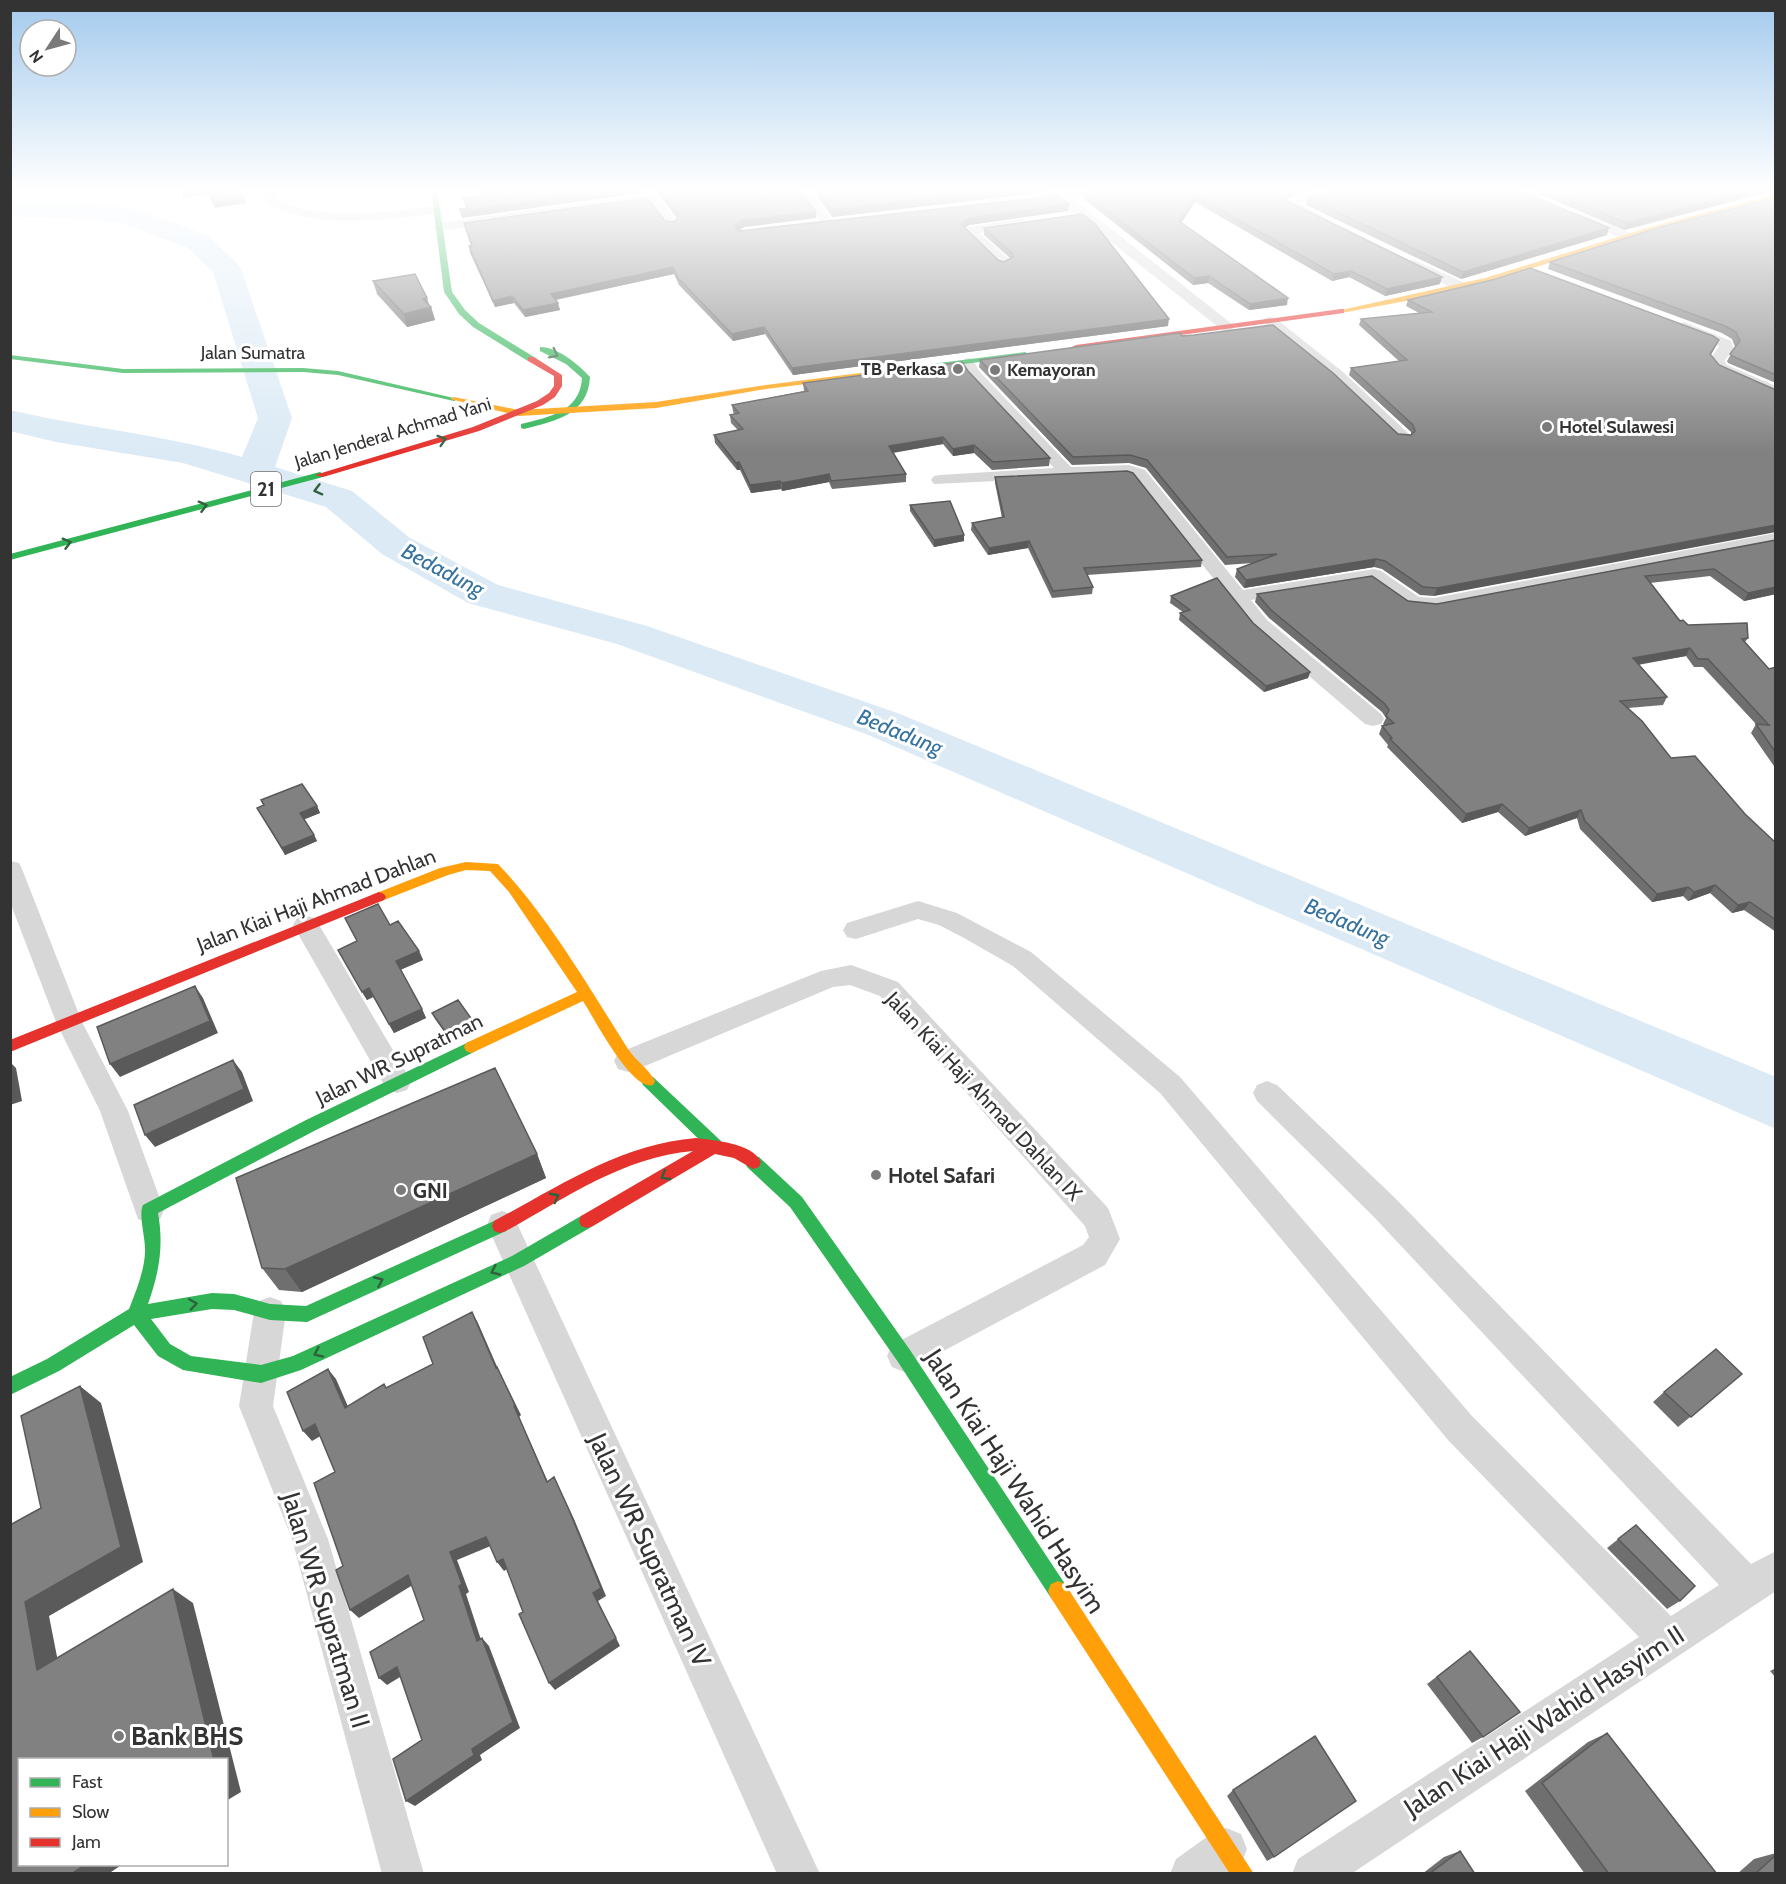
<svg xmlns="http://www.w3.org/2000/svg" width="1786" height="1884" viewBox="0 0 1786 1884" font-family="Cabin,sans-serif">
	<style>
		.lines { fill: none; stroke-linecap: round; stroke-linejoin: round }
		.river { fill: #dbeaf5; fill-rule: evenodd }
		.street { fill: #d7d7d7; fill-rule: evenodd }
		.fast { fill: #30b455; fill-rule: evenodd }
		.slow { fill: #ff9f0a; fill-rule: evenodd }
		.jam { fill: #e5322d; fill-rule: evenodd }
		.wall { fill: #6f6f6f }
		.shaded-wall { fill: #5a5a5a }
		.building { fill: #818181; stroke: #5a5a5a; stroke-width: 1.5 }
		.oneway { stroke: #32603f }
		.poi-dot { fill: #7a7a7a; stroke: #fff; stroke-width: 2 }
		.labels { text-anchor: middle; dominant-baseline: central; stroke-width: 6; stroke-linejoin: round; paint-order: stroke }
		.far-street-label { font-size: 18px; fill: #333; stroke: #fff }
		.far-poi-label { font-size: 18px; font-weight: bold; fill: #333; stroke: #fff; text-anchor: start }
		.shield { fill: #fff; stroke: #707070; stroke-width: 1.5 }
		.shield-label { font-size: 20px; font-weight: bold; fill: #333 }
		.street-label { font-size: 21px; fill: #333; stroke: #fff }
		.poi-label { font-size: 21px; font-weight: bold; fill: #333; stroke: #fff; text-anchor: start }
		.water-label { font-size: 22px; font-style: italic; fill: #36739f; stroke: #fff }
		.near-street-label { font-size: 26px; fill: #333; stroke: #fff }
		.near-poi-label { font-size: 26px; font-weight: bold; fill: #333; stroke: #fff; text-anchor: start }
	</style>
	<rect width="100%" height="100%" fill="#fff"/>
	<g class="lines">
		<path class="river" d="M10,201l106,5 34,8 58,22 29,27 4,6 51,149 -17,49 77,24 58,47 88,47 149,41 253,88 876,363v52l-910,-395 -249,-90 -149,-41 -86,-49 -56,-47 -143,-44 -127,-21 -46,-11v-21c77,18 156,25 232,47l16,-39 -45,-146 -25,-24 -58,-22 -14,-4 -49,-4 -57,-1z"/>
		<path class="street" d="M262,188h12l4,12c51,23 105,12 159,6l6,4 -6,4c-58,5 -113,16 -168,-9z
			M639,188h12l27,35 -2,3h-8l-19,-24 -210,29 -6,-4 6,-4 205,-28z
			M796,188h12l26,35 -2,3h-8z
			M1048,188h10l5,4 31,-4h41l-6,4 -57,6 160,126 2,3 -2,3h-10l-164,-130 -69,8 -6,-4 6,-4 61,-7z
			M1334,188h23l-57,16 23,12 2,3 -2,3h-8l-30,-18 10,-7z
			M1577,212l54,21 2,3 -6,4 -4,-1 -50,-20 -2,-3z
			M1020,219l4,1 2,3 -2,3 -45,7 30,26 2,3 -7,4 -5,-1 -36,-34 6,-4z
			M1412,259l53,24 2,3 -7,4 -5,-1 -48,-23 -2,-3z
			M1270,317l5,1 68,54 66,62 2,3 -2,3h-12l-64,-62 -68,-54 -2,-3 2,-3z
			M1684,322l47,19 3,8 -10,12 3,4 49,21v11l-59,-26 -8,-10 10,-15 -40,-17 -2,-3z
			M967,358l5,1 8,13 91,95 58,-2 16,5 98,120 131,-21 7,2 38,26 15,1 342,-65v11l-342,66 -27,-3 -37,-26 -119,19 16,20 114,94 3,5 -3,5 -8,2 -8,-2 -112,-96 -120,-150 -6,-3 -193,9 -3,-4 3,-4 6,-1 114,-7 -85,-91 -9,-15z
			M10,861l9,2 3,6 60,153 46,89 36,99 -4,9 -11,4 -11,-4 -38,-108 -44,-89 -46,-120z
			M918,901l39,12 74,39 149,125 292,339 199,200 48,-31 -346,-369 -116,-115 -4,-8 4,-8 10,-4 10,4 118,113 356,366 25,-13v40l-425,283h-59l6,-15 341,-222 -191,-197 -288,-347 -147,-127 -49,-28 -25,-13 -21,-6 -62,20 -9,-2 -4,-7 4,-7z
			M306,916l9,2 92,156 4,8 -4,8 -10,3 -10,-3 -94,-165 4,-7z
			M851,965l47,17 210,226 12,31 -15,26 -201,107 -12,-5 -5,-11 5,-11 191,-100 6,-8 -4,-11 -205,-230 -30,-11 -17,2 -195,82 -10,3 -10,-3 -4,-8 4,-8 203,-82z
			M502,1211l11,4 307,659h-43l-290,-649 4,-10z
			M270,1297l11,4 5,11 -13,94 55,133 96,335h-42l-90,-335 -53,-133 15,-94 5,-11z
			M1226,1828l15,6 6,15 -6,15 -14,10h-57l6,-15 35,-25z"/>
		<path class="fast" d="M431,188h6l15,104 13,18 14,13 55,34v4h-6l-55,-34 -14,-13 -15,-22z
			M540,347c18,0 39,18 50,30 -2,38 -35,44 -66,52l-3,-1v-4c28,-7 59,-12 61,-46l-16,-14 -26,-13z
			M1025,352l4,2 -1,2 -121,15 -4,-2 4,-2z
			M10,355l113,14 180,-1 35,3 120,28 -4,2 -116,-26 -35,-3 -180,1 -113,-14z
			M320,472l5,3 -2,2 -313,83v-6z
			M471,1041l5,2 2,4 -2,4 -160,79 -158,83c6,33 1,60 -10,91l64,-11 22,1 36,10 36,2 188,-85 6,-2 6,2 2,5 -2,5 -199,91 -37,-2 -36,-10 -22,-1 -61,10 19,25 21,12 70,9 32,-9 219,-100 69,-40 6,-2 6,2 2,5 -2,5 -69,40 -223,104 -40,13 -78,-13 -25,-14 -24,-31 -75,46 -49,24v-18l37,-18 82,-50c7,-18 15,-37 16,-56 1,-14 -7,-38 -2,-48l163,-85z
			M648,1075l5,2 68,64 3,5 -3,5 -5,2 -5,-2 -68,-66 -2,-4 2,-4z
			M753,1155l6,2 43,40 108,153 155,234 3,7 -3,7 -7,3 -7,-3 -153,-236 -108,-155 -43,-40 -2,-5 2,-5z"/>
		<path class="slow" d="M1776,194v4l-122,31 -164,53 -73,17 -76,14 -4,-2 148,-33 165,-51z
			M907,367l4,2 -1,2 -144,18 -110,19 -137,8 -69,-17 4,-2 65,13 137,-8 110,-17z
			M466,862l32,2c49,51 92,125 130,185 8,12 21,20 27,32l-2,4c-21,7 -59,-67 -70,-84l-107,50 -5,2 -5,-2 -2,-4 2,-4 111,-51 -68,-100 -19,-21 -24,-1 -18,5 -69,27 -7,-5 2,-3 66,-26z
			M1058,1581l7,3 189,290h-24l-179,-276 -3,-7 3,-7z"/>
		<path class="jam" d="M1341,309h3v4l-268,36 -4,-2 4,-2z
			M528,357h6l28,18v11l-7,11 -12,8 -64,26 -156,46 -8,-2 158,-48 64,-26 12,-8 5,-7v-10l-26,-15z
			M379,892l5,2 2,3 -2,3 -374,152v-12z
			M696,1138c19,3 55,4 65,24l-2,5 -6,2 -19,-11 -19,-4 -122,72 -6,2 -6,-2 -2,-5 2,-5 112,-65c-70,6 -127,47 -187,80l-6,2 -6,-2 -2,-5 2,-5c66,-35 127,-77 202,-83z"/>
	</g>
	<path class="wall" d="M653,188h145l18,30 -72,9 -6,4 331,-27 -1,7 -99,14 -4,3 33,32 6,2 6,-4 -26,-23v-7l184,98 -375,49 -28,-41 -32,7 -54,-56 -5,-11 -118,26 4,10 -35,7 -11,-14 -19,4 -25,-54 -1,-7h2l-7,-23 201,-2 10,1 2,-4z
		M1525,188h251v2l-152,40z
		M817,190l230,2 -215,25 -15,-21z
		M1084,193l210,2 -8,5 154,84 -55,12 -36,-19 -17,4 -137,-79 -14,21 106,82 -38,5 -41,-27 -15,2 -109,-86z
		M1308,198l299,37 -146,44 -155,-74z
		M1776,198v185l-48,-20 -1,-2 8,-14 -3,-8 -10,-6 -174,-64 2,-7z
		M373,281l56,24 2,2 4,13 -28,7 -30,-33z
		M1408,300l311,40 -8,15 8,10 -285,231 -14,-1 -38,-26 -8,-2 -130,21 -9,-11 2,-8 16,-6 -28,2 -79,-97 -17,-5 -57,2 -93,-98 1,-7 202,-24 216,98 13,1v-3l-62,-57 2,-7 48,-7 -40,-36 2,-6 58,-6 -13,-7z
		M968,371l82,87 -1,8 -57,4 -18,-17 -21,3 -10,-12 -50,9 13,21v8l-74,7 -3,-7 -47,9 -1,-2 -30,4 -11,-23h-3l-22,-27 -1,-8 24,-5 -7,-7 -1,-8 5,-1 -2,-2 -1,-7 72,-14 -1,-8z
		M995,477l207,83 -1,7 -114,8 6,12 -1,7 -40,4 -24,-50 -40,7 -17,-25 1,-7 30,-5 -7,-35z
		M910,505l54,36 -30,6 -24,-36z
		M1776,540v54l-32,7 -34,-25 -60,7 30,38 8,4 60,13 -3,4 24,27 7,-2v102l-25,-36 5,-9 -53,-57h-9l-8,-11 -48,9 29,32 -4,8 -35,3 43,50 74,56 31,29v89l-32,-22 -12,3 -22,-20 -22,8 -5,-5 -31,6 -72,-73 -3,-11 -52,18 -27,-24 -36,11 -75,-76 1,-2 -9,-11 3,-8 2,-1 -1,-1 3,-6 -4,-6 -113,-94 -14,-16 2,-8 151,7 29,3z
		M1171,596l82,27 57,49 -2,6 -44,14 -85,-72 1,-7 3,-1 -13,-9z
		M261,800l56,6 3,7 -16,6 10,16 3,6 -32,14 -28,-47 6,-3z
		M345,918l45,7 29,26 4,9 -23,10 22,39 4,9 -32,15 -21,-36 -6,3 -29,-50 19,-9z
		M432,1013l41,8 2,7 -25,12 -15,-21z
		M537,1154l9,24 -244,114 -23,-2 -17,-22z
		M1742,1374l-64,53 -25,-25 11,-10z
		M1636,1525l44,76 -13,8 -60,-61z
		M1470,1651l13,86 -11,6 -45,-59z
		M1776,1668v10l-6,-7z
		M1607,1733l110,141h-132l-60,-83 63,-49z
		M1233,1790l41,67 -7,4 -40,-65z
		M1460,1851l15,23h-53l22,-17z
		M1776,1853v21h-39l17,-15z"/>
	<path class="shaded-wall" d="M630,188h9l1,5 -178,25 -2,-7z
		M1025,188h23l-1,4 -215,25v-7z
		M1297,188h25l-28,7 -10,7 1,-6z
		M1760,188h16v2l-152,40 2,-7z
		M205,189l2,5 -23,4 -2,-5z
		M1196,196l-1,6 -17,26 1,-7z
		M244,198l2,5 -31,5 -2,-5z
		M1069,204l-1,7 -99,14 -8,6v-7l8,-6z
		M816,212v6l-72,9 -8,6 -1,-7 8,-6z
		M1609,228l-2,7 -146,44 2,-7z
		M673,267l1,7 -122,26 -1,-6z
		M1351,271l-2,6 -17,4 2,-7z
		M1209,276l-1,7 -15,2 1,-7z
		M1442,277l-2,7 -55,12 2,-7z
		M512,296l2,7 -19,4 -2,-6z
		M427,298l3,10 1,-1 4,13 -28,7 -3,-13 19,-15z
		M1288,298l-1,7 -38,5 1,-6z
		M558,303l2,7 -35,7 -2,-7z
		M1169,319l-1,7 -375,49 -1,-7z
		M764,327l1,7 -32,7 -1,-7z
		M943,437v7l-54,9v-7z
		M974,445v8l-21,3v-7z
		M739,462l1,8h-3l-1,-7z
		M829,474v8l-47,9v-8z
		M780,481l1,8 -30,4 -1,-8z
		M1776,525v7l-342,64 3,-8z
		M964,535v6l-30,6v-7z
		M1029,541l-1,7 -40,7 1,-7z
		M1376,559l-2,8 -130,21 2,-8z
		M1776,587v7l-32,7 4,-8z
		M1690,648l-4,8 -58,10 5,-8z
		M1310,672l-2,6 -44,14 2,-6z
		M1502,804l-4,8 -36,11 4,-9z
		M317,806l3,7 -17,7 -3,-7z
		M1581,810l-4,8 -52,18 4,-8z
		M314,835l3,6 -32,14 -3,-7z
		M1715,885l-5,8 -22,8 6,-9z
		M1688,887l-5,9 -31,6 5,-8z
		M1750,902l-6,8 -12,3 6,-8z
		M419,951l4,9 -23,10 -4,-9z
		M195,986l8,12 15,35 -98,44 -10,-13z
		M369,988l4,9 -6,3 -5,-8z
		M422,1009l4,9 -32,15 -5,-9z
		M473,1021l2,7 -25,12 -3,-6z
		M233,1060l9,12 11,29 -98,46 -10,-12z
		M10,1062l6,6 6,33 -12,4z
		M537,1154l9,24 -244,114 -17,-23z
		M472,1312l6,11 24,55 -6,-10z
		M497,1367l24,48 -2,2 33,74 -5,-9z
		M328,1369l8,10 17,39 -8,-10z
		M80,1386l21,17 42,159 -94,54 13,66 -25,-12 -12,-68z
		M315,1424l9,10 -12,7 -9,-10z
		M554,1477l20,42 32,77 -8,5 22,45 -65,44 -6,-7z
		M486,1537l7,8 -36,15 12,32 -3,2 18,55 -7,-8 -18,-55 -9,-34z
		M503,1559l7,8 -6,4 -7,-9z
		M408,1575l8,8 -57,35 -9,-8z
		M173,1589l20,14 48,189 -15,9v-41h-12z
		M482,1638l7,8 31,82 -40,27 2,5 -67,46 -9,-5 66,-52z
		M397,1667l8,7 -18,11 -8,-7z
		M86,1864h37l-15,10h-37z"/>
	<path class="building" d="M180,188h58l6,10 -31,5 -8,-14 -23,4z
		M479,188h151l-170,23 -1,-2 8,-1 -4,-10 18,-2z
		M657,188h141l18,24 -73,8 -8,6 3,5 320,-35 11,8 -100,14 -8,6 37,36 6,2 9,-5v-3l-29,-26 98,-14 13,10 74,95 -377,49 -28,-41 -32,7 -54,-56 -5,-11 -122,27 7,9 -35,7 -11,-14 -19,5 -24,-55h3l-8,-23 183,-25 18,23 10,1 4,-7z
		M829,188h196l-193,22 -15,-20z
		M1127,188h170l-12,8v4l157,77 -55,12 -36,-18 -17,3 -138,-78 -17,25 109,77 -38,6 -41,-28 -15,2 -110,-85z
		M1343,188h170l96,40 -146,44 -155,-74z
		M1542,188h218l-134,35z
		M1776,198v177l-44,-19 -2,-2 10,-13 -4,-9 -11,-6 -175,-64 111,-35z
		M1530,268l183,68 6,4 -9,14 9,11 57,25v135l-339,63 -14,-1 -38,-26 -9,-2 -130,21 -9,-11 40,-15 -50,3 -80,-97 -17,-5 -57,2 -93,-97 200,-27 2,3 12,-1 79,-10 60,48 65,61 13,1 4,-4 -2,-6 -62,-57 56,-8 -46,-41 71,-7 -24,-12 88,-21z
		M415,274l12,24 -4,1 8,8 -27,7 -31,-33z
		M962,362l6,9 82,87 -57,4 -19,-17 -21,4 -10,-12 -54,9 17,28 -75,7 -2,-7 -47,9 -2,-2 -30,4 -11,-23 -3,1 -22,-28 29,-6 -13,-14 9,-2 -7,-8 76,-14 -5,-8z
		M1127,471l6,2 69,87 -118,8 9,19 -40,4 -24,-50 -40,7 -17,-25 32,-6 -9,-40z
		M950,501l14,34 -30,5 -24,-35z
		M1776,540v47l-28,6 -34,-24 -69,7 35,45 3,-1 5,5 59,-2 1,15 -6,1 27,30 7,-2v86l-20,-29 13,1 -61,-66h-10l-8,-11 -57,10 34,39 -47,4 22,20 29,37 24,-2 50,58 31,29v77l-26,-18 -12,3 -23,-20 -21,7 -6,-5 -31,7 -72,-73 -4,-11 -52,18 -27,-24 -36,10 -76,-75 2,-1 -10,-12 12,-3 -8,-7 3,-6 -4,-6 -114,-94 -14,-16 115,-18 36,25 29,3z
		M1217,578l36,45 57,49 -44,14 -86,-73 10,-3 -19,-14z
		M302,784l15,22 -17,7 14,22 -32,13 -25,-40 7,-3 -3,-5z
		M378,904l12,21 8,-4 21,30 -23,10 26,48 -33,15 -20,-36 -7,4 -24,-42 19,-9 -12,-23z
		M195,986l15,35 -100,43 -13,-37z
		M458,1000l15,21 -26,13 -15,-21z
		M233,1060l11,29 -99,46 -11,-30z
		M495,1068l42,86 -252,115 -23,-1 -26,-90z
		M472,1312l24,56 1,-1 18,38 -1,1 33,76 7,-5 15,33 32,78 -8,5 23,45 -67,45 -30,-69 4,-2 -20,-53 -6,3 -11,-25 -36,15 12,32 -3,2 18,55 5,-3 31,84 -41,27 2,6 -68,46 -13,-42 29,-19 -25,-73 -18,11 -9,-26 54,-32 -16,-45 -58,35 -14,-40 7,-4 -29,-83 21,-11 -20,-48 -12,7 -16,-39 41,-23 17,39 39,-24 2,4 47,-24 -10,-27z
		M1716,1349l26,25 -51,43 -27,-25z
		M80,1386l41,161 -96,55 12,68 136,-81 41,171h-194v104h66l-15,10h-61v-349l31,-17 -20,-92z
		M1636,1525l59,61 -15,15 -62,-62z
		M1470,1651l50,61 -37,25 -46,-60z
		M1607,1733l110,141h-108l-67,-91z
		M1315,1736l41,65 -82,56 -41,-67z
		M1460,1851l15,23h-46z
		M1776,1855v19h-21z"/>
	<defs><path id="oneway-chevron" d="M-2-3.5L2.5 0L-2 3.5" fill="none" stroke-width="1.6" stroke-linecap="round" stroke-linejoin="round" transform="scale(1.5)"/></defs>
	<g class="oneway">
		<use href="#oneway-chevron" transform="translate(554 354) rotate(27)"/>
		<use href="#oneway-chevron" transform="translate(442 440) rotate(-17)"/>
		<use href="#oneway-chevron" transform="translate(318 490) rotate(165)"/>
		<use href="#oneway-chevron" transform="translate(203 506) rotate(-15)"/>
		<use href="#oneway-chevron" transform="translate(67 543) rotate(-15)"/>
		<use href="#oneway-chevron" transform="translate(665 1176) rotate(150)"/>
		<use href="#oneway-chevron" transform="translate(555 1197) rotate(-28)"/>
		<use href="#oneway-chevron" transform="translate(495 1271) rotate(155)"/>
		<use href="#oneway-chevron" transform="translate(379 1281) rotate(-24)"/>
		<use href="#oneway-chevron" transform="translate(193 1304) rotate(-8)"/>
		<use href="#oneway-chevron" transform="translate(318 1353) rotate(155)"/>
	</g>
	<linearGradient id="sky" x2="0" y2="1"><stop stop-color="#a3caed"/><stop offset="0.42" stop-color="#fff"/><stop offset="1" stop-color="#fff" stop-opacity="0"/></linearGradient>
	<rect width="1786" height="452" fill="url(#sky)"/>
	<g class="poi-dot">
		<circle cx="958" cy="369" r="6"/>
		<circle cx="995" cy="370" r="6"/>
		<circle cx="1547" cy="427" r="6"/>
		<circle cx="876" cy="1175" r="6"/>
		<circle cx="401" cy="1190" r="6"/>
		<circle cx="119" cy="1736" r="6"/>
	</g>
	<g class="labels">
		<g class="far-street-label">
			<text x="253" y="353">Jalan Sumatra</text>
			<text transform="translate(393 433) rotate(-17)">Jalan Jenderal Achmad Yani</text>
		</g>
		<g class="far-poi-label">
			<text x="946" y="369" text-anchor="end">TB Perkasa</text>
			<text x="1007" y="370">Kemayoran</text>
			<text x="1559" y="427">Hotel Sulawesi</text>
		</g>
		<rect class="shield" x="251" y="472" width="30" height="34" rx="4.5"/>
		<g class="shield-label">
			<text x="266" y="489">21</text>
		</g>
		<g class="street-label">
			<text transform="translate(316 900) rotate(-21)">Jalan Kiai Haji Ahmad Dahlan</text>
			<text transform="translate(399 1059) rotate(-26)">Jalan WR Supratman</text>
			<text transform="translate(984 1096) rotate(47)">Jalan Kiai Haji Ahmad Dahlan IX</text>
		</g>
		<g class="poi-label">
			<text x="888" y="1175">Hotel Safari</text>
			<text x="413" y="1190">GNI</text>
		</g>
		<g class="water-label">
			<text transform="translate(443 570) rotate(28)">Bedadung</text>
			<text transform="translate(900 732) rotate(22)">Bedadung</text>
			<text transform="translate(1347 922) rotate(23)">Bedadung</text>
		</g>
		<g class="near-street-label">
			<text transform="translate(1015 1481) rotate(57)">Jalan Kiai Haji Wahid Hasyim</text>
			<text transform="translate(650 1550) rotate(65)">Jalan WR Supratman IV</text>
			<text transform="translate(326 1610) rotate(73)">Jalan WR Supratman II</text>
			<text transform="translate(1544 1721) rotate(-33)">Jalan Kiai Haji Wahid Hasyim II</text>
		</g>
		<g class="near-poi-label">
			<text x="131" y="1736">Bank BHS</text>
		</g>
	</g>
	<rect width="1786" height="1884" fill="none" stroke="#333333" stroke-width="24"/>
	<rect x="18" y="1758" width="210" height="108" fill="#ffffff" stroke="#adadad" stroke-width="1.5"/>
	<rect x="30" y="1778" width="30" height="9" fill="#30b455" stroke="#adadad" stroke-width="1.5"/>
	<text x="72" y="1788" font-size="18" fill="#333333">Fast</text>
	<rect x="30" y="1808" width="30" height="9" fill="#ff9f0a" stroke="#adadad" stroke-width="1.5"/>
	<text x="72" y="1818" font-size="18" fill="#333333">Slow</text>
	<rect x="30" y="1838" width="30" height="9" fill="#e5322d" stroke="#adadad" stroke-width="1.5"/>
	<text x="72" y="1848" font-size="18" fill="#333333">Jam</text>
	<g transform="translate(48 48) rotate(234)"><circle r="28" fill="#ffffff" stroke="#adadad" stroke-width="1.5"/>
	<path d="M0-4.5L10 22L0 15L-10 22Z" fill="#7a7a7a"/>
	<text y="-9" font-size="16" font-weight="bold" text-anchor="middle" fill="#333333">N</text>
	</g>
</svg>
